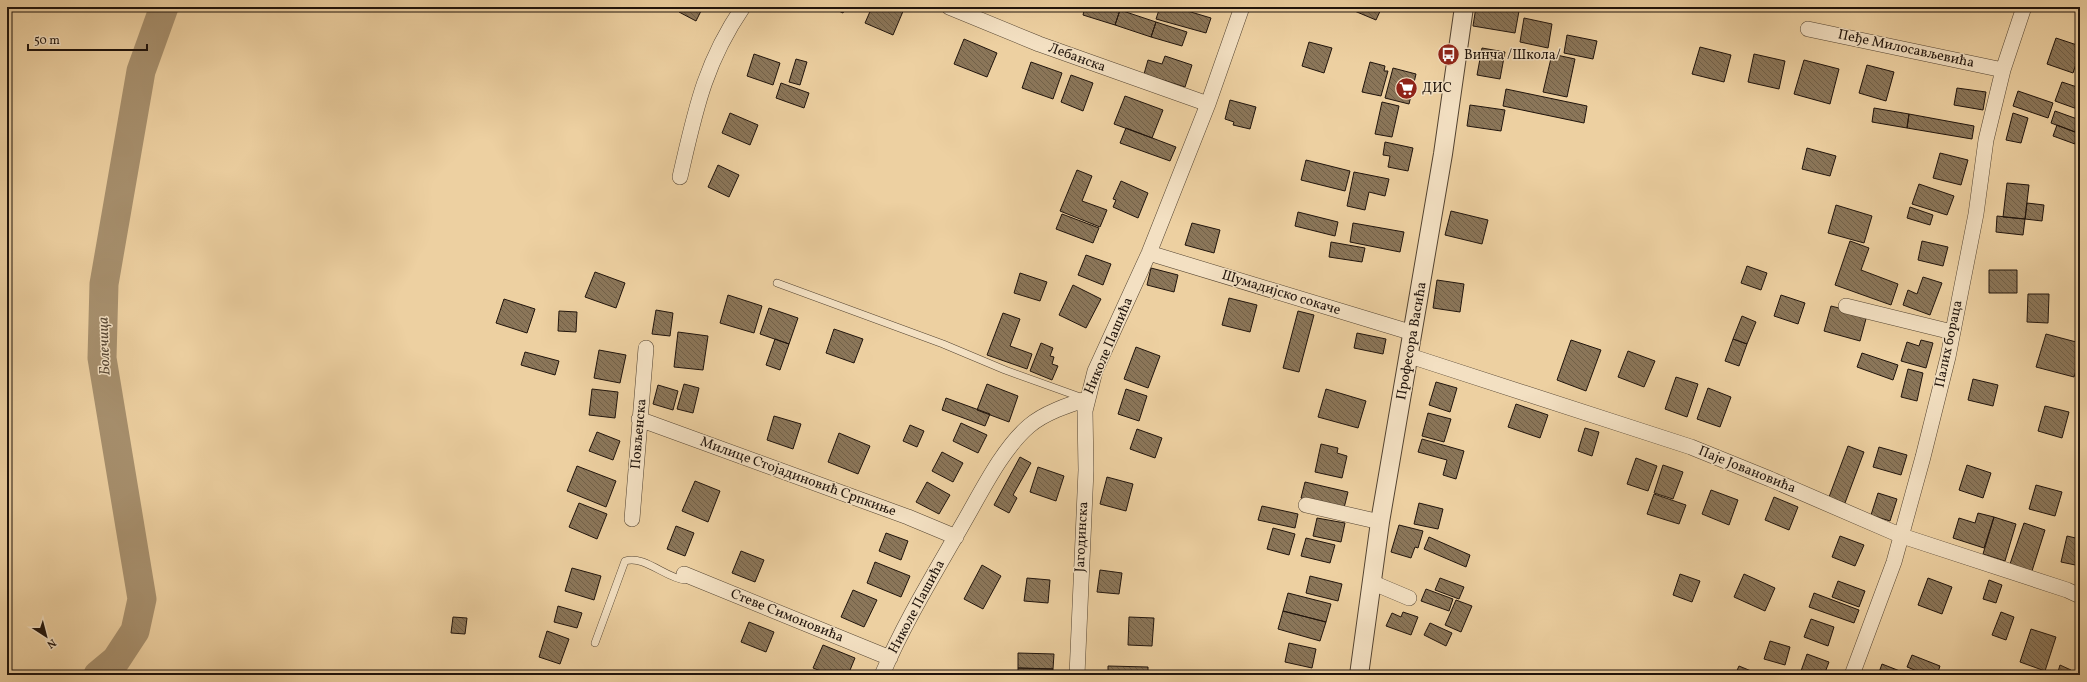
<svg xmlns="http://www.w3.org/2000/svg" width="2087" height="682" viewBox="0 0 2087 682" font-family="Vollkorn,serif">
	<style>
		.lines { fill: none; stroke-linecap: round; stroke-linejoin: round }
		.river { stroke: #a7906e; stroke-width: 29 }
		.building { fill: url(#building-back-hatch); stroke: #20140c }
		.service-casing { stroke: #534331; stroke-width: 8 }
		.minor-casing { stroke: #534331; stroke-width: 16 }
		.tertiary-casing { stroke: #534331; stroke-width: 20 }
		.service { stroke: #f3e0c2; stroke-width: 7 }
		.minor { stroke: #f3e0c2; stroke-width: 15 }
		.tertiary { stroke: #f3e0c2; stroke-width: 18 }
		.labels { text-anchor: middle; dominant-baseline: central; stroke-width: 3; stroke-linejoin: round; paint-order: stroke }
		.street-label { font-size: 14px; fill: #20140c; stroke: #f3e0c2 }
		.poi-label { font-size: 14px; fill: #20140c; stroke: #f3e0c2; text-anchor: start }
		.water-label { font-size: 15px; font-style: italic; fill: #564633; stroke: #f3e0c2 }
	</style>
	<defs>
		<pattern id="building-back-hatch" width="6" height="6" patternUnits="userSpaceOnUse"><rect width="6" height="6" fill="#8b7659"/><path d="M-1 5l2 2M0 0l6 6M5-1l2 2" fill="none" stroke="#716048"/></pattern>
	</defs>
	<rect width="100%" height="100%" fill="#edd0a1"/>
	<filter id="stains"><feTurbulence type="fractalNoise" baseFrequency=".005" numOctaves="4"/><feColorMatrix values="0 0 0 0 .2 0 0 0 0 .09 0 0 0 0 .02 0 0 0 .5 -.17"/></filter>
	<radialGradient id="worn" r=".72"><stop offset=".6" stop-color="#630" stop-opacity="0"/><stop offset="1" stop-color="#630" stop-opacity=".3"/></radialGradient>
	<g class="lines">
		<path class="river" d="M98,675l18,-15 19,-29 7,-32 -40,-241 2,-74 37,-213 23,-64"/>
	</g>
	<path class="building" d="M682,7h21l-7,14 -17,-9z
		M830,7h16l-3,6z
		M872,7h27l5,2 -11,26 -28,-12z
		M1085,7h25l10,3 -5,15 -32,-10z
		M1160,7h14l37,11 -5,15 -50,-14z
		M1345,7h37l-6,13z
		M1476,7h19l24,4 -4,22 -42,-7z
		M1120,10l36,12 -5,15 -36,-12z
		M1524,18l28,6 -4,24 -28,-6z
		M1156,22l31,10 -5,14 -31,-9z
		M1567,35l30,6 -4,18 -29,-6z
		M2056,38l24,8v6l-7,21 -26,-9z
		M964,39l33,14 -10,24 -33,-13z
		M1309,42l23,6 -8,25 -22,-7z
		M1700,47l31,8 -7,27 -32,-8z
		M1482,48l23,4 -5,27 -23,-4z
		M754,54l26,9 -7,22 -26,-9z
		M1552,54l23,5 -8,38 -24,-5z
		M1754,54l31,7 -6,28 -31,-7z
		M1165,56l27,9 -7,22 -41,-13 4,-14 14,4z
		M796,59l11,3 -7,23 -11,-3z
		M1804,60l35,9 -9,35 -36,-10z
		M1031,62l31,11 -9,26 -31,-11z
		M1370,62l15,4 -1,5h4l-7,25 -19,-4z
		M1867,65l27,7 -8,29 -27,-8z
		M1393,68l23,6 -7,30 -24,-6z
		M1071,75l22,8 -10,28 -22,-9z
		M2062,82l18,6v22l-25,-9z
		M781,83l28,10 -5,15 -28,-10z
		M1957,88l29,4 -3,18 -29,-5z
		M1506,89l81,17 -3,17 -81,-17z
		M2018,91l35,12 -5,15 -35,-12z
		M1125,96l38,14 -11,28 -38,-14z
		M1230,100l26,7 -6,22 -17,-4 1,-3 -9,-3z
		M1382,102l17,4 -7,31 -17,-3z
		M1470,105l35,5 -4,21 -34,-5z
		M1874,108l35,6 -2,14 -35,-6z
		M2055,111l25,9v14l-29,-11z
		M730,113l28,12 -8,20 -28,-12z
		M2013,113l15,5 -7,25 -15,-3z
		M1909,114l65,12 -2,13 -65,-11z
		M2057,125l21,8 -3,11 -22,-8z
		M1126,128l50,19 -6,14 -50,-18z
		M1385,142l28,6 -5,23 -20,-4 2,-11 -7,-1z
		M1807,148l29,8 -6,20 -28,-7z
		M1940,153l28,7 -7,25 -28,-7z
		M1306,160l44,11 -5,20 -44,-11z
		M718,165l21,10 -10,22 -21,-10z
		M1077,170l15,6 -10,25 25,9 -7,17 -40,-16z
		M1354,172l35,7 -4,17 -16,-4 -4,18 -18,-4z
		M1121,181l27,12 -10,25 -25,-11 3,-7 -3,-1z
		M2007,183l22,2 -4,34 -22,-2z
		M1919,184l35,12 -7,19 -35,-11z
		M2027,203l17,2 -2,16 -17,-2z
		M1836,205l36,11 -8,27 -36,-10z
		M1910,207l23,8 -3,10 -23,-7z
		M1451,211l37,9 -6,24 -37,-9z
		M1298,212l40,10 -3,14 -40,-10z
		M1062,214l37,14 -6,15 -37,-14z
		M1997,216l28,3 -2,16 -27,-3z
		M2080,216v18l-4,-1z
		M1192,223l28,7 -6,23 -29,-8z
		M1353,223l51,9 -4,20 -50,-10z
		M1850,241l19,7 -8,22 37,14 -7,21 -56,-20z
		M1922,241l26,6 -5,19 -25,-6z
		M1331,242l34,6 -3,14 -33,-5z
		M1086,255l25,9 -8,21 -25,-10z
		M1747,266l20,7 -6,17 -20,-7z
		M1151,268l27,7 -4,17 -27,-7z
		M1989,270h28v23h-28z
		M595,272l30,11 -9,25 -31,-11z
		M1020,273l27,9 -7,19 -26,-8z
		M1923,277l19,6 -12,32 -27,-10 5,-15 9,4z
		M1437,280l27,4 -4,28 -27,-4z
		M1073,285l28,14 -15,29 -27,-13z
		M2028,294h21l-1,29 -21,-1z
		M728,295l34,11 -8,27 -34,-10z
		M1781,295l24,8 -7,21 -24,-8z
		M1229,298l28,7 -7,27 -28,-7z
		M504,299l31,10 -8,24 -31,-10z
		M1831,306l36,9 -7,26 -36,-10z
		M769,308l29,10 -9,26 -29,-10z
		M656,310l17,3 -3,23 -18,-2z
		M559,311l18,1 -1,20 -18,-1z
		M1298,311l16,4 -15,57 -16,-4z
		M1003,313l17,6 -10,27 22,8 -5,15 -40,-14z
		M1742,316l14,6 -9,22 -14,-5z
		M834,329l29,10 -9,24 -28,-10z
		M678,332l30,4 -5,34 -29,-3z
		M1357,333l29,6 -3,15 -29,-6z
		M2046,334l34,9v14l-6,20 -38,-10z
		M775,339l14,5 -9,26 -14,-5z
		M1733,339l14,5 -8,22 -14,-5z
		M1571,340l30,10 -15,41 -29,-11z
		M1921,340l12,3 -7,25 -25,-7 6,-19 12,4z
		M1041,343l12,5 -3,8 4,1 -2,7 6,2 -6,14 -22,-9z
		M1136,347l24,9 -12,32 -24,-9z
		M599,350l27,5 -6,28 -26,-5z
		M1628,351l27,10 -11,26 -26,-10z
		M525,352l34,9 -4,14 -34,-10z
		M1862,353l36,12 -5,15 -36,-13z
		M1908,369l15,4 -6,28 -16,-4z
		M1676,377l22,7 -11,33 -22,-8z
		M1973,379l25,6 -5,21 -25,-6z
		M1436,382l21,6 -7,24 -21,-7z
		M684,384l15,4 -6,25 -16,-4z
		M987,384l31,12 -9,26 -32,-12z
		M658,385l20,6 -5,19 -20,-6z
		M1708,388l23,9 -11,30 -23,-8z
		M592,389l26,3 -3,26 -26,-3z
		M1126,389l21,7 -8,25 -21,-7z
		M1326,389l40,12 -8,27 -40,-11z
		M946,398l44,16 -5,12 -43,-16z
		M1516,404l32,11 -8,23 -32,-11z
		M2045,406l24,6 -7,26 -24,-7z
		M1428,413l23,6 -7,23 -22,-6z
		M774,416l27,8 -8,25 -26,-9z
		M961,423l26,12 -9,18 -25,-12z
		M910,425l14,6 -7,16 -14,-6z
		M1585,428l14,4 -7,24 -14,-5z
		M1137,429l25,9 -7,20 -25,-9z
		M597,432l23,9 -7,19 -24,-9z
		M839,433l31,13 -12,28 -30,-12z
		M1422,439l42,12 -8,28 -13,-4 4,-15 -29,-8z
		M1321,444l17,4 -1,5 10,3 -5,22 -27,-6z
		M1848,446l16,6 -19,51 -16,-6z
		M1879,447l28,8 -6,20 -28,-8z
		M942,452l21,11 -10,19 -21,-11z
		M1020,457l11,6 -18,32 4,3 -8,15 -15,-8z
		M1636,458l21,8 -9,25 -21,-7z
		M1663,465l20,7 -10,27 -19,-6z
		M1967,465l24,8 -8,25 -24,-8z
		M577,466l39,15 -10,26 -39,-16z
		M1038,467l26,9 -8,25 -26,-9z
		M1107,477l26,7 -7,27 -26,-7z
		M695,481l25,10 -12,31 -26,-11z
		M927,482l23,13 -11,19 -23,-12z
		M1305,482l43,10 -4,16 -43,-10z
		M2036,485l26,7 -7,24 -26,-7z
		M1711,490l27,10 -9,25 -27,-11z
		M1878,493l19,6 -7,22 -19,-6z
		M1654,494l32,11 -7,19 -32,-10z
		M1774,497l24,10 -9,23 -24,-10z
		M579,503l28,11 -10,25 -28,-12z
		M1419,503l24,6 -5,20 -24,-5z
		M1262,506l36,8 -3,14 -37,-8z
		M1978,513l16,4 -10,31 -31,-10 6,-20 16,5z
		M1994,517l22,7 -11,37 -22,-7z
		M1317,518l28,5 -4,19 -28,-6z
		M2024,523l21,7 -13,41 -22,-7z
		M1399,525l24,6 -5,17 -3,-1 -4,11 -20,-6z
		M676,526l18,7 -9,23 -18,-7z
		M1273,528l22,6 -6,21 -22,-6z
		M886,533l22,8 -7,19 -22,-9z
		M1840,536l24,9 -9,21 -23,-9z
		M2067,536l13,3v27l-19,-4z
		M1429,537l41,18 -4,12 -42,-18z
		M1306,538l29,7 -5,18 -29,-7z
		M741,551l23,9 -9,22 -23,-9z
		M875,562l35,14 -9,21 -34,-14z
		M982,565l19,11 -18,33 -19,-10z
		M572,568l29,8 -7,24 -29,-9z
		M1100,570l22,3 -3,21 -22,-2z
		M1680,574l20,7 -8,21 -19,-7z
		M1744,574l31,14 -10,23 -31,-14z
		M1310,576l32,8 -4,17 -32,-8z
		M1027,578l23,2 -2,23 -24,-2z
		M1440,578l24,9 -5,12 -24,-9z
		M1928,578l24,9 -10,27 -24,-9z
		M1989,580l13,5 -6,18 -13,-4z
		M1838,581l27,10 -6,16 -27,-10z
		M1426,589l27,10 -4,12 -28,-10z
		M853,590l24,10 -13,27 -23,-10z
		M1288,593l43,11 -5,18 -43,-11z
		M1814,593l45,17 -5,13 -45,-16z
		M1456,600l16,6 -11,26 -16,-7z
		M558,606l24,7 -5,15 -23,-6z
		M1283,611l43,11 -6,19 -42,-12z
		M1403,612l15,5 -7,18 -25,-9 6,-13 9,4z
		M2001,612l13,5 -8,23 -14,-5z
		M453,617l14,1 -2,16 -14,-1z
		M1129,617l25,1 -2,28 -24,-1z
		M1811,619l23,8 -6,19 -24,-9z
		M749,622l25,10 -8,20 -25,-10z
		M1430,623l22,10 -6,13 -22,-11z
		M2031,629l25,8 -11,34 -25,-9z
		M547,631l22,8 -9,25 -21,-7z
		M1770,641l20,6 -5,18 -21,-6z
		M1289,643l27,6 -4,19 -27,-6z
		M823,645l32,13 -7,17h-17l-18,-7z
		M1018,653l36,1 -1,15 -35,-1z
		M1807,654l22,8 -5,13h-13l-10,-4z
		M1912,655l28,11 -3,9h-10l-20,-8z
		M1882,664l23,9v2h-27z
		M2060,665l11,5 -2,5h-12z
		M1108,666l40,1v8h-40z
		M1739,666l17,7 -1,2h-20z
		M1018,668l35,1v6h-35z"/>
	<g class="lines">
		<defs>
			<path id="service" d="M777,283l166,61 62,26 78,28
				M595,643l30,-82c20,-6 40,17 60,19"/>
			<path id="minor" d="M949,7l90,37 169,60
				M1808,29l195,41
				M680,177c15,-65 24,-113 63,-170
				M1149,253l264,80
				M1846,306l106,26
				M1410,356l281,91 79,32 132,57 165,54 13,6
				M639,419l269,98 48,20
				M1306,505l74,17
				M632,519l14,-171
				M684,574l206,84
				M1371,582l38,16
				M882,675c22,-52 51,-99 79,-148 19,-32 40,-77 68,-101 15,-13 39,-21 58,-27
				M1077,675l9,-205 -1,-59 10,-40 54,-118 59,-149 34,-97
				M1852,675l42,-113 29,-105 25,-100 28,-143 10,-74 17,-70 21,-63"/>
			<path id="tertiary" d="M1359,675l21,-153 63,-368 21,-147"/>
		</defs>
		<use href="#service" class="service-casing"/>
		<use href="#minor" class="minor-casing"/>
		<use href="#tertiary" class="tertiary-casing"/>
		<use href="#service" class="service"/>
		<use href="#minor" class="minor"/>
		<use href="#tertiary" class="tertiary"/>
	</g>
	<defs>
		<symbol id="bus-disc" viewBox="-11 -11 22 22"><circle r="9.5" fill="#8f2418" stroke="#f3e0c2"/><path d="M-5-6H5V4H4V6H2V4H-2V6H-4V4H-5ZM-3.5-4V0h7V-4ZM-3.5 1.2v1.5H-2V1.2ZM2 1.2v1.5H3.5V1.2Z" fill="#fff"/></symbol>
		<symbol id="supermarket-disc" viewBox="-11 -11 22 22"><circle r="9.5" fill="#8f2418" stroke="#f3e0c2"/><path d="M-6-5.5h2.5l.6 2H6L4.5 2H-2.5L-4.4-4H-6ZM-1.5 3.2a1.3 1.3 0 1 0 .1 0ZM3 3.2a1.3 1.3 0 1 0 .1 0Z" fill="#fff"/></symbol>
	</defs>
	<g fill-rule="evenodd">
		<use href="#bus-disc" x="1436" y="42" width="25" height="25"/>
		<use href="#supermarket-disc" x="1394" y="76" width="25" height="25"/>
	</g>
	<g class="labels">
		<g class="street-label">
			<text transform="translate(1906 49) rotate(12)">Пеђе Милосављевића</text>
			<text transform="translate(1077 58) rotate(20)">Лебанска</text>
			<text transform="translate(1281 293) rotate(17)">Шумадијско сокаче</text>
			<text transform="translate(1412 341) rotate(-80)">Професора Васића</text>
			<text transform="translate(1949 344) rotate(-78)">Палих бораца</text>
			<text transform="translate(1109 346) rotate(-67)">Николе Пашића</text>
			<text transform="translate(639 434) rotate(-85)">Повљенска</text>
			<text transform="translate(1747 470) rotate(22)">Паје Јовановића</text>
			<text transform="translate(798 477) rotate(20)">Милице Стојадиновић Српкиње</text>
			<text transform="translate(1082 537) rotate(-87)">Јагодинска</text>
			<text transform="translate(917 607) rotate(-62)">Николе Пашића</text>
			<text transform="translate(787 616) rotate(22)">Стеве Симоновића</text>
		</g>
		<g class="poi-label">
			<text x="1464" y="55">Винча /Школа/</text>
			<text x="1422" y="88">ДИС</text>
		</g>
		<g class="water-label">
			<text transform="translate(105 346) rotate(-92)">Болечица</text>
		</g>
	</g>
	<rect width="2087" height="682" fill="none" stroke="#edd0a1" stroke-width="24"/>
	<rect x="8" y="8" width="2071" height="666" fill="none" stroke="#20140c" stroke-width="2"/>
	<rect x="12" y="12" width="2063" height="658" fill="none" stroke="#20140c"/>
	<g transform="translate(46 636) rotate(144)" stroke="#f3e0c2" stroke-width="3" paint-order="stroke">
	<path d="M0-3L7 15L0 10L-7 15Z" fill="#20140c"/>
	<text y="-6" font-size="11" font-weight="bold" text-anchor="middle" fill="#20140c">N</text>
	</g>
	<path d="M28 44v6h119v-6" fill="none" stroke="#20140c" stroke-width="2"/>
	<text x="34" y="44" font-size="12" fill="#20140c" stroke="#f3e0c2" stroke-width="3" paint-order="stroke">50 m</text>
	<rect width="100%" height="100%" filter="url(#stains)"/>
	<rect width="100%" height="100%" fill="url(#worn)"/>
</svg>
